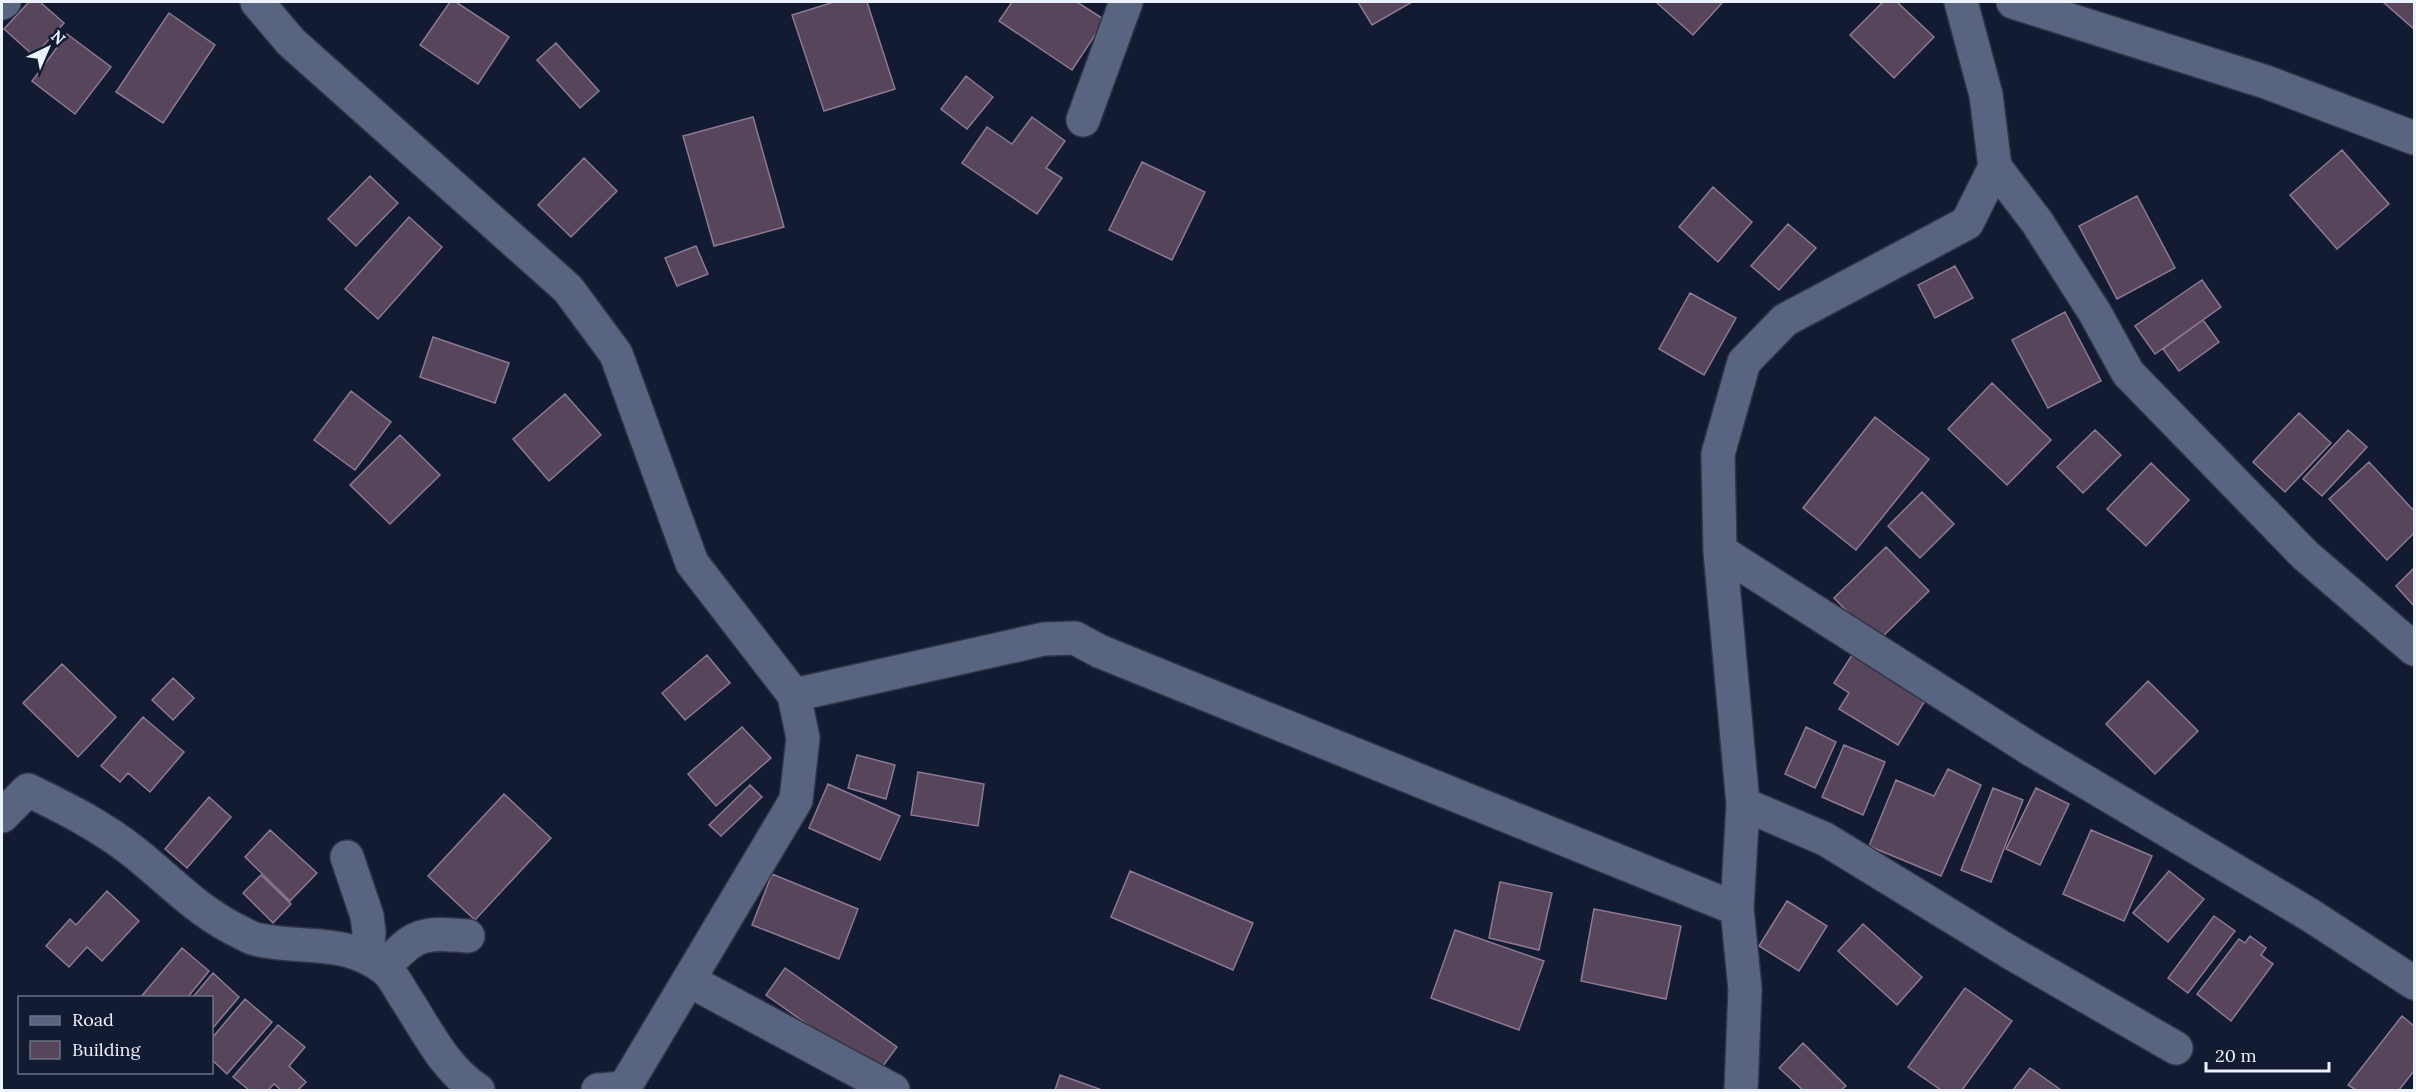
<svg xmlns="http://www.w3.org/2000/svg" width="2416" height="1092" viewBox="0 0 2416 1092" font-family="Lora,serif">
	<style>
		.building { fill: #56455b; stroke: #8d7993; stroke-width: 1.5 }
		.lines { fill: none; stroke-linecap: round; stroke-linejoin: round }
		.street-casing { stroke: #313447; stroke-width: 36 }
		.secondary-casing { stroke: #313447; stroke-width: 36 }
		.street { stroke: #596580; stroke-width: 33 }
		.secondary { stroke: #596580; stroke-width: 33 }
	</style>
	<rect width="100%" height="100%" fill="#131b32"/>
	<path class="building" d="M29,2h11l24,21 -30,33 -30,-27z
		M450,2h6l53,35 -31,47 -58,-39z
		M834,2h33l28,87 -71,22 -32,-96z
		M1012,2h65l28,18 -33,50 -73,-49z
		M1358,2h54l-40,23z
		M1656,2h67l-30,33z
		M1883,2h14l37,35 -40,41 -44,-43z
		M2383,2h31v27z
		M169,13l46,32 -52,78 -47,-31z
		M67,34l44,33 -36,47 -43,-33z
		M556,43l43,48 -19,17 -43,-48z
		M966,76l27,21 -26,32 -26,-20z
		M753,117l31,110 -70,19 -31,-110z
		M1032,117l33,24 -19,27 16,10 -25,36 -75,-51 25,-36 25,17z
		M2342,150l47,54 -52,45 -47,-54z
		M584,158l33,33 -46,46 -33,-32z
		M1142,162l63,30 -33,68 -63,-30z
		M370,176l28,27 -42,43 -28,-27z
		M1713,187l39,35 -34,40 -39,-35z
		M2137,196l38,72 -58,31 -38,-73z
		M409,217l33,30 -64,72 -33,-30z
		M1788,224l28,24 -37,42 -28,-24z
		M696,246l12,28 -31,12 -12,-28z
		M1955,266l18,32 -38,20 -17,-33z
		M2202,280l19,27 -66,47 -20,-28z
		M1690,293l46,25 -32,57 -45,-26z
		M2065,312l36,69 -53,27 -36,-68z
		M2203,320l16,22 -40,29 -16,-22z
		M433,337l76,26 -14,40 -75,-26z
		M1992,383l59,57 -44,45 -59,-56z
		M351,391l40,31 -36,48 -41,-30z
		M565,394l36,41 -52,46 -36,-42z
		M2299,413l32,30 -46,49 -32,-30z
		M1875,417l54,42 -73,91 -53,-42z
		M2095,430l26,25 -38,38 -26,-26z
		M2348,430l19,17 -45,49 -19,-17z
		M400,435l40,40 -50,49 -40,-39z
		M2369,462l45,49v22l-27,27 -58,-61z
		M2151,463l38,37 -43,46 -39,-37z
		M1922,492l32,32 -34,34 -32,-32z
		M1886,547l43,44 -52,51 -43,-44z
		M2414,568v38l-18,-20z
		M707,655l23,28 -45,37 -23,-27z
		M1852,655l74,44 -28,46 -59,-36 10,-16 -15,-10z
		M62,664l54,53 -38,40 -55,-54z
		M173,678l21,20 -21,22 -21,-20z
		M2148,681l50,50 -43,43 -49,-50z
		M143,717l41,35 -34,40 -22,-19 -8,9 -19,-16z
		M742,727l29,31 -55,48 -28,-32z
		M1806,727l30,15 -21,46 -30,-14z
		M1844,745l41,17 -22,53 -41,-18z
		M857,755l38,10 -9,34 -38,-11z
		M1948,769l33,16 -40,91 -72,-30 27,-66 38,16z
		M918,772l66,12 -6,42 -67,-11z
		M828,784l72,32 -20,44 -71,-32z
		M750,785l12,12 -41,39 -12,-11z
		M1993,788l30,12 -32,82 -30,-12z
		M2036,788l33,16 -29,61 -34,-16z
		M504,794l47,44 -76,82 -47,-44z
		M209,797l22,20 -44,51 -22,-19z
		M270,830l47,43 -27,28 -45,-44z
		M2091,830l61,26 -28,65 -61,-27z
		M1130,871l123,52 -20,47 -122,-53z
		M2169,871l35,28 -36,43 -35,-29z
		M772,874l86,35 -19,50 -87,-34z
		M261,875l30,29 -18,19 -30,-30z
		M1500,882l52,11 -13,57 -50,-12z
		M107,891l32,30 -37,40 -15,-14 -18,20 -23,-21 24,-27 6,6z
		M1787,901l40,25 -28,45 -40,-25z
		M1594,909l87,17 -15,73 -85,-18z
		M2214,916l21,15 -47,62 -20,-15z
		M1863,924l59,53 -25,28 -59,-54z
		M1455,930l89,31 -25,69 -88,-32z
		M2250,936l16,12 -5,7 12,9 -42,57 -34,-27 42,-55 6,4z
		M182,948l27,23 -22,27h-47z
		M785,968l112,79 -20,27 -111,-79z
		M213,973l26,24 -27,32v-31h-20z
		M1965,988l47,33 -50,69h-21l-33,-23z
		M245,999l27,23 -45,52 -15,-14v-22z
		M2402,1016l12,10v45l-15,19h-43l-8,-5z
		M278,1025l27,22 -16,19 17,16 -8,8h-17l-7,-6 -6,6h-19l-16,-13z
		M1803,1043l43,43 -5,4h-38l-24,-22z
		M2030,1068l31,22h-48z
		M1060,1075l42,15h-47z"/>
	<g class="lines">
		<defs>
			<path id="street" d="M2013,2l253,80 148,56
				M2,3l2,-1
				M1083,120l43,-118
				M1995,167l42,55 58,91 33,60 177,182 109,94
				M1720,551l312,199 278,165 104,68
				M794,695l250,-56 31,-1 24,13 638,258
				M1743,804l82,35 186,114 165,95
				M2,816l26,-26c37,18 73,36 106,62 34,27 60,56 100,77 7,3 14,8 21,10 45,11 90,-2 130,30 8,6 13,17 18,25 22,33 41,75 75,96
				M347,857l20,59 2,16 -2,24
				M384,968c30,-35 39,-36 84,-32
				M690,981l203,109
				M598,1090l26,-2
				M1741,1090l4,-101 -8,-80 6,-105 -23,-253 -2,-97 26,-92 41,-42 182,-97 28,-56 -9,-72 -25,-93"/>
			<path id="secondary" d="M257,2l34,40 277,247 48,65 76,209 102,132 9,43 -7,62 -173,290"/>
		</defs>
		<use href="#street" class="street-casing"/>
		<use href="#secondary" class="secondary-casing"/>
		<use href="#street" class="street"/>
		<use href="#secondary" class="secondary"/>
	</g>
	<rect width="2416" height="1092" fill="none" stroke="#ecf2fe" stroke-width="6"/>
	<rect x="18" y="996" width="195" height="78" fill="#131b32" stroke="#6a7184" stroke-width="1.5"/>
	<rect x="30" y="1016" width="30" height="9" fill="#596580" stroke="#6a7184" stroke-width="1.5"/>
	<text x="72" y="1026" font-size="18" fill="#ecf2fe">Road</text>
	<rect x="30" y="1041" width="30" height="18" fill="#56455b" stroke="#6a7184" stroke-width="1.5"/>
	<text x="72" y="1056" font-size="18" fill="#ecf2fe">Building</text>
	<g transform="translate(48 48) rotate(44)" stroke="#131b32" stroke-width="4.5" paint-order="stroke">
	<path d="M0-4.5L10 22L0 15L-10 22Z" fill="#ecf2fe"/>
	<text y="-9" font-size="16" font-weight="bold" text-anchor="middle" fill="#ecf2fe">N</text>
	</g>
	<path d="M2206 1062v9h123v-9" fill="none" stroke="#ecf2fe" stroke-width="3"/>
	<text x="2215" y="1062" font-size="18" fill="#ecf2fe" stroke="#131b32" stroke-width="4.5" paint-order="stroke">20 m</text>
</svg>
